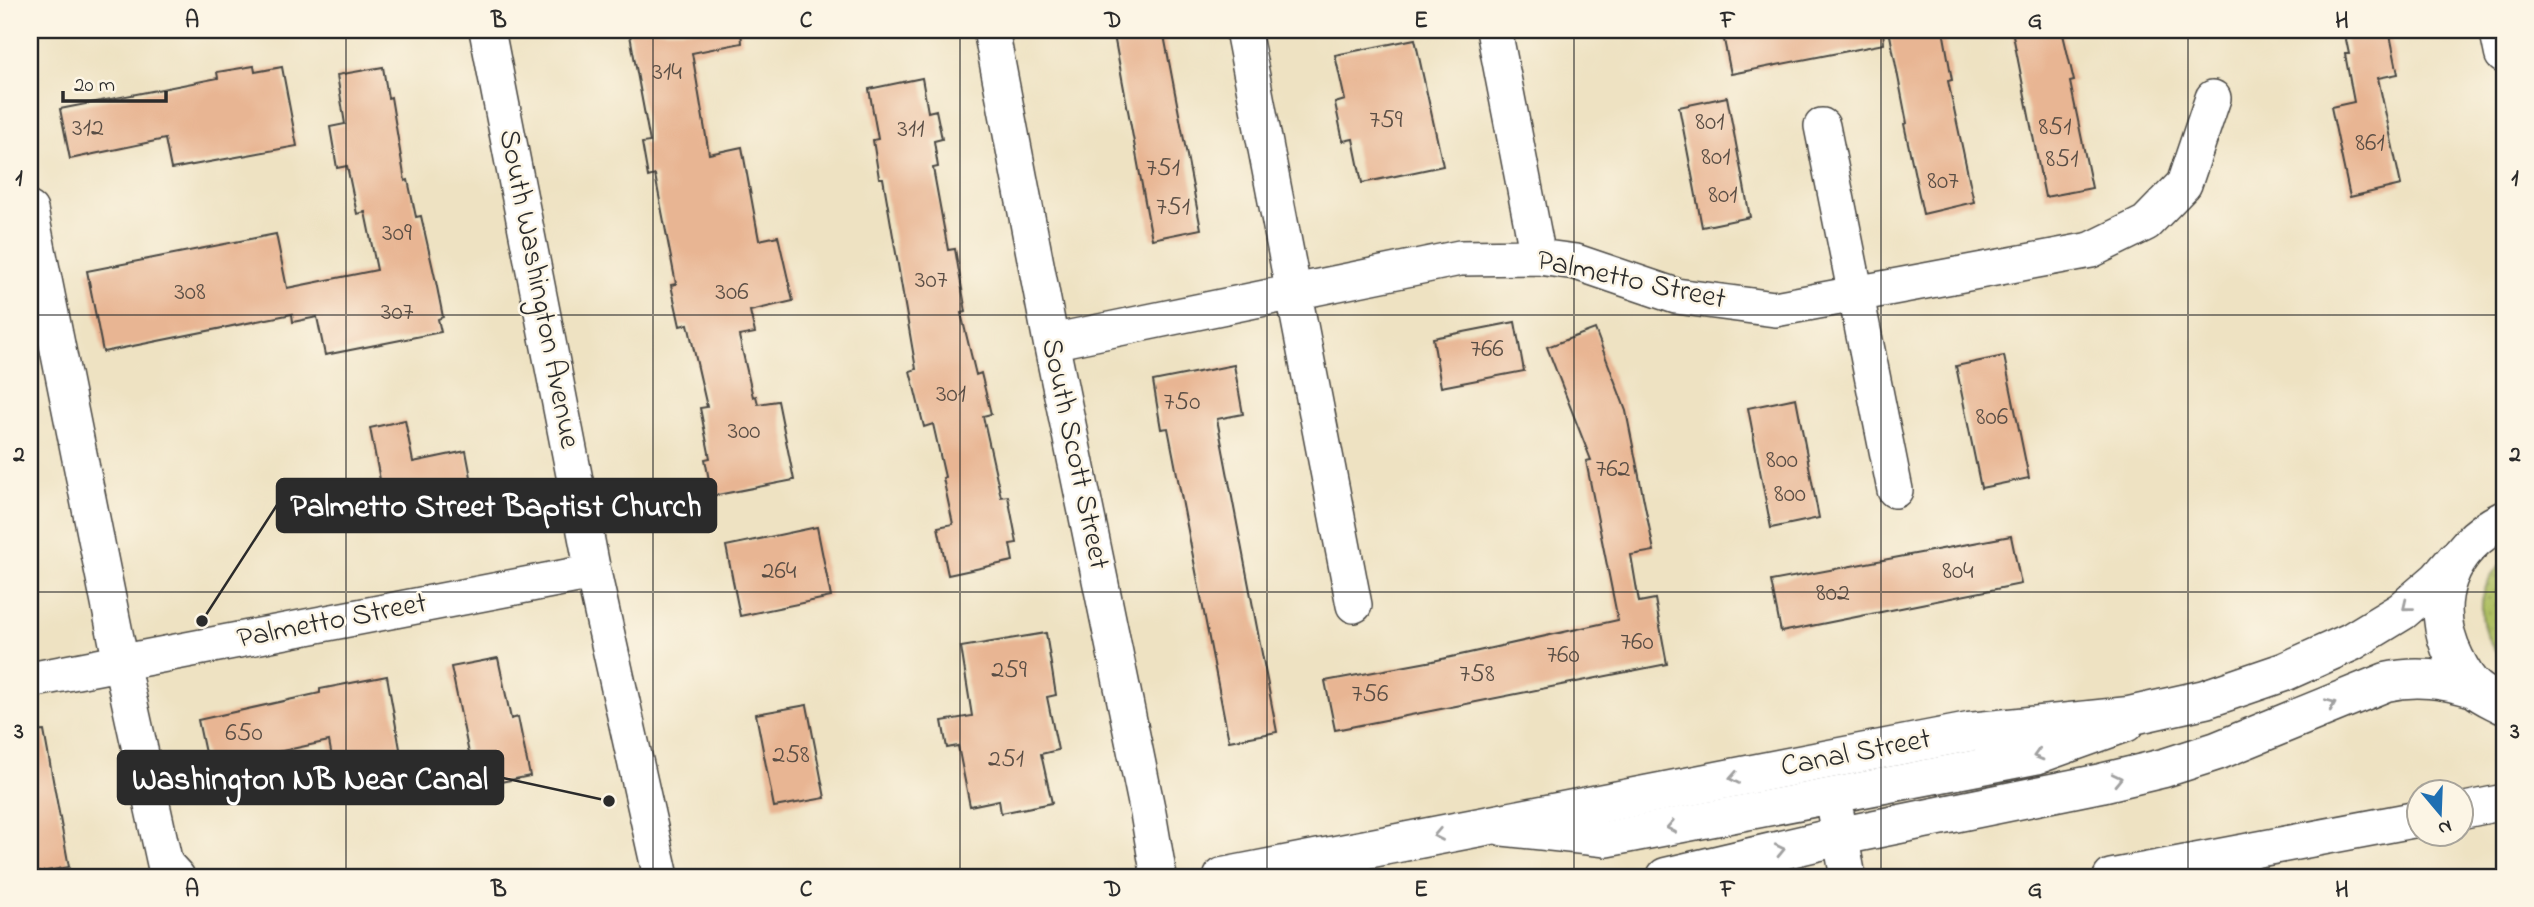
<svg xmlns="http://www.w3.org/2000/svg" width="2534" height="907" viewBox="0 0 2534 907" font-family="'Indie Flower',sans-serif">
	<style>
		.grass { fill: url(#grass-dots); stroke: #6d7647; stroke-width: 2 }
		.building { fill: #e8b593 }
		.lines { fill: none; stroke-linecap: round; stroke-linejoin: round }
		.minor-casing { stroke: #484642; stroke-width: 38 }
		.major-casing { stroke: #484642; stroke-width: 41 }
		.minor { stroke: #fff; stroke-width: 35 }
		.major { stroke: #fff; stroke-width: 38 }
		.oneway { stroke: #a0a0a0 }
		.grid { fill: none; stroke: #2b2b2b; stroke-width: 2; stroke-opacity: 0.55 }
		.labels { text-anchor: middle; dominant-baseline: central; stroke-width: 5; stroke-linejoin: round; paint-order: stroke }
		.number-label { font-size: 26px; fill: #5a4e45 }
		.street-label { font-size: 30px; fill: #2b2b2b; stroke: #fcf5e5 }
		.leader { fill: none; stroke: #2b2b2b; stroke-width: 2.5 }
		.callout-dot { fill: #2b2b2b; stroke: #fcf5e5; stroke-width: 2.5 }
		.callout { fill: #2b2b2b; stroke: #2b2b2b; stroke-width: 2.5 }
		.callout-label { font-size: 32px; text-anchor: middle; font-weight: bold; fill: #fff }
		.neatline { fill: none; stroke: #2b2b2b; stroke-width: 2.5 }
		.grid-label { font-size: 23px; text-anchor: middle; font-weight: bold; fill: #2b2b2b }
	</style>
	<defs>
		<pattern id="grass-dots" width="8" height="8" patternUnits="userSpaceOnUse" patternTransform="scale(1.75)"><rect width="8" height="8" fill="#afc063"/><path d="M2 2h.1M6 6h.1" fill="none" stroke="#8f9c52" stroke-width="1.8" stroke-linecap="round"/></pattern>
	</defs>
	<rect width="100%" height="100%" fill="#fcf5e5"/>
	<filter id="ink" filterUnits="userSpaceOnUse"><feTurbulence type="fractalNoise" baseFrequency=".0143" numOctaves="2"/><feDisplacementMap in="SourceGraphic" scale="14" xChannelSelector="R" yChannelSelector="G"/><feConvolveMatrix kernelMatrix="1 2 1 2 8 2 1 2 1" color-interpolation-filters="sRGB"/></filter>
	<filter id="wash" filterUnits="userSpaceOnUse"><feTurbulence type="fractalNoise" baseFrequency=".00686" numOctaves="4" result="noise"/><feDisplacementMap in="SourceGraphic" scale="28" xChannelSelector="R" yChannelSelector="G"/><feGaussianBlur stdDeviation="1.57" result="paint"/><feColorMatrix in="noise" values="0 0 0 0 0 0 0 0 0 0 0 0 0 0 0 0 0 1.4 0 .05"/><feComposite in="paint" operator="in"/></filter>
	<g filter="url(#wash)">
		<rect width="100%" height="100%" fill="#eee2c2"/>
		<path class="grass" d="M2504,563v98c-27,-25 -32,-74 0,-98z"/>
		<g id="blocks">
			<path class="building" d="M629,30h112l1,13 -50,10 17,101 33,-7 17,93 19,-4 15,65 -43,10 5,22 -16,3 14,61 3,-1 2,8 20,-3 16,79 -82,16 -7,-37 5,-1 -10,-50 7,-1 -19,-83 -8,2 -9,-41 5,-1 -21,-109 -7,2 -6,-34 8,-1z
				M1113,30h50l38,199 -49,10z
				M1722,30h161l1,14 -153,30z
				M1889,30h54l9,50 -4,1 26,121 -51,12 -19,-90 3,-1z
				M2012,30h50l12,51 -4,1 22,106 -47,9z
				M2344,30h45l9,44 -20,4 23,107 -51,12 -19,-90 23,-5 -9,-48h4z
				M1415,39l28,127 -81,17 -9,-44 -10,2 -8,-38 10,-3 -10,-45z
				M254,66l1,6 27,-5 15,79 -126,23 -6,-30 -95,20 -10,-50 158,-31 -1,-6z
				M383,67l5,31 3,-1 14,84 3,-1 8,37 5,-1 15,66 7,35 -5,2 3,13 -116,23 -8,-38 -24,5 -1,-8 -189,38 -16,-81 189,-37 11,54 90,-18 -12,-58 -8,2 -10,-48 -10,2 -7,-41 15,-3 -8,-49z
				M922,78l6,34 8,-2 6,29 -8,2 4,26 -5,1 15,82 7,-1 11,63 -5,1 15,62 5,-2 10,41 -8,2 18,81 7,-1 9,47 -7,1 3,17 -65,14 -10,-48 15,-3 -10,-46 2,-1 -12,-53 -9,3 -14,-56 6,-2 -33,-191h-4l-6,-38 5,-1 -9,-50z
				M1727,97l23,120 -48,10 -23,-120z
				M1515,322l9,49 -83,16 -8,-49z
				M1595,329l31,82 28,140 -23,4 8,47 16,-3 12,65 -332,66 -10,-49 108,-20 185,-41 -32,-159 5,-1 -44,-113z
				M2004,356l25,122 -48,10 -25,-122z
				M1234,365l9,49 -26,5 60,313 -48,9 -61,-313 -7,1 -8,-48z
				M1796,398l23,120 -48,10 -23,-120z
				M405,420l8,42 53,-11 9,47 -37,7 1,7 -25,5 -1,-7 -26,6 -17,-88z
				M817,527l14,70 -91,19 -14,-70z
				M2011,536l10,48 -240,48 -10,-51z
				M1046,633l10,62 -9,2 11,53 -17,4 11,49 -51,10 -2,-13 -29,6 -12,-60 -11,2 -5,-27 30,-5 -11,-69z
				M498,658l13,61 7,-2 12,59 -54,11 -25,-120z
				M387,676l20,112 -67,12 -11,-59 -121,26 -10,-47 122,-27v-4z
				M807,705l18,93 -51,9 -18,-93z
				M44,731l25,136 -39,7v-142z"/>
		</g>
	</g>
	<g filter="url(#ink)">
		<use href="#blocks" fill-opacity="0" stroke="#484642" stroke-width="2"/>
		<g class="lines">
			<defs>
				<path id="minor" d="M487,30l106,542 68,305
					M991,30l60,312 97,471 11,64
					M1243,30l111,575
					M1494,30l44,227
					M1822,126l73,364
					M30,210l91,453 44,201 12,13
					M1051,342l409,-84 78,-1 38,5 100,34 99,13 316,-59 55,-27 38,-39 29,-86
					M30,680l563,-108
					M1835,808l13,69
					M2460,811l44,-9
					M1503,828l104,11 430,-83 89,-32
					M2111,877l307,-58"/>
				<path id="major" d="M2499,30l5,24
					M2504,520c-56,27 -77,83 -49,139 5,10 12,23 21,30 8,7 19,11 28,16
					M1223,877l746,-145 160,-16 76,-17 79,-27 67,-30 51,-31 36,-31 18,-21
					M1666,877l175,-41 260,-53 63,-15 53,-17 169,-69c30,-7 58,-3 88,6"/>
			</defs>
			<use href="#minor" class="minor-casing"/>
			<use href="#major" class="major-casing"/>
			<use href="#minor" class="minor"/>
			<use href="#major" class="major"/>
		</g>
		<defs><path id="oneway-chevron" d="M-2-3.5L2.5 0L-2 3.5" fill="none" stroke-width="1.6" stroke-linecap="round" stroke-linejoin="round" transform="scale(1.75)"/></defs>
		<g class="oneway">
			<use href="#oneway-chevron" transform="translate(2407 606) rotate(141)"/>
			<use href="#oneway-chevron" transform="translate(2331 704) rotate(-23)"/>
			<use href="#oneway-chevron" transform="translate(2038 755) rotate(164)"/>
			<use href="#oneway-chevron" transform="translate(1734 778) rotate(169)"/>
			<use href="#oneway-chevron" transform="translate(2117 779) rotate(-13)"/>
			<use href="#oneway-chevron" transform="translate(1671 827) rotate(169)"/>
			<use href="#oneway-chevron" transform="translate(1438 835) rotate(169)"/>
			<use href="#oneway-chevron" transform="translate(1780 850) rotate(-13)"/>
		</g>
	</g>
	<path class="grid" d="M346,30v847M653,30v847M960,30v847M1267,30v847M1574,30v847M1881,30v847M2188,30v847M30,315h2474M30,592h2474"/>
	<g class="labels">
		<g class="number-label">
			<text x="667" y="73">314</text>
			<text x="1386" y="121">759</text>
			<text x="1710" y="123">801</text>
			<text x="2055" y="128">851</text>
			<text x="88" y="129">312</text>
			<text x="911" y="130">311</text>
			<text x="2370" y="144">861</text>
			<text x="1716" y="158">801</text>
			<text x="2062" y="160">851</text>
			<text x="1163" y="169">751</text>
			<text x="1943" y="182">807</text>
			<text x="1723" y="196">801</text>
			<text x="1173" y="208">751</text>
			<text x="397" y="234">309</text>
			<text x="931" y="281">307</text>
			<text x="190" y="293">308</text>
			<text x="732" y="293">306</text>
			<text x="397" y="313">307</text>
			<text x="1487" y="350">766</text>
			<text x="951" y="395">301</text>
			<text x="1182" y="403">750</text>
			<text x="1992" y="418">806</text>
			<text x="744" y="432">300</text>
			<text x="1782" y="461">800</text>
			<text x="1613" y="470">762</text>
			<text x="1790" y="495">800</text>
			<text x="779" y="572">264</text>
			<text x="1958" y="572">804</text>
			<text x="1833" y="594">802</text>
			<text x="1637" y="643">760</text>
			<text x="1563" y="656">760</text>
			<text x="1009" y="671">259</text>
			<text x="1477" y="675">758</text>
			<text x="1370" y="695">756</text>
			<text x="244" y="734">650</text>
			<text x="791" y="756">258</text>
			<text x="1006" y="760">251</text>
		</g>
		<g class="street-label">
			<text transform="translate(1631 281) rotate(12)">Palmetto Street</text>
			<text transform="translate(538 289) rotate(79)">South Washington Avenue</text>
			<text transform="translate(1074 454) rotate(78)">South Scott Street</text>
			<text transform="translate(332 622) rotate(-11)">Palmetto Street</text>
			<text transform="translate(1856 754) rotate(-11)">Canal Street</text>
		</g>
	</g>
	<path class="leader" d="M202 621L277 505M609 801L503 778"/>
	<g class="callout-dot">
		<circle cx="202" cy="621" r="7"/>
		<circle cx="609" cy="801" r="7"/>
	</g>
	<g class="callout">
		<rect x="277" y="479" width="439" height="53" rx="7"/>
		<rect x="118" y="751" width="385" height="53" rx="7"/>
	</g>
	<g class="callout-label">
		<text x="496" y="516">Palmetto Street Baptist Church</text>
		<text x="310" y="789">Washington NB Near Canal</text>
	</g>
	<rect width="2534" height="907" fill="none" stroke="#fcf5e5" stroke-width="77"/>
	<g transform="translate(2440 813) rotate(161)"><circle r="33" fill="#fcf5e5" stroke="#a8a49b" stroke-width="2"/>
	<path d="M0-5L12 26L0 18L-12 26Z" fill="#1f6fb2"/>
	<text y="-10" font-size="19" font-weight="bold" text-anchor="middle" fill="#2b2b2b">N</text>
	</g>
	<path d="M63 91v10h103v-10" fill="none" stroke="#2b2b2b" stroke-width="3.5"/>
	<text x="74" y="91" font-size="21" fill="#2b2b2b" stroke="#fcf5e5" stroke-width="5" paint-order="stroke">20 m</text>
	<rect x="38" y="38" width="2458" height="831" class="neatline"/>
	<g class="grid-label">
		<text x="192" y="27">A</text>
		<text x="499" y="27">B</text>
		<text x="806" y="27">C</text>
		<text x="1113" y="27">D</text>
		<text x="1421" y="27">E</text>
		<text x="1728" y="27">F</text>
		<text x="2035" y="27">G</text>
		<text x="2342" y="27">H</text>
		<text x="19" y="185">1</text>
		<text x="2515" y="185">1</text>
		<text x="19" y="461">2</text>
		<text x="2515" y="461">2</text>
		<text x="19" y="738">3</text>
		<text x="2515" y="738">3</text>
		<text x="192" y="896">A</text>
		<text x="499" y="896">B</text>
		<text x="806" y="896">C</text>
		<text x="1113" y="896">D</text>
		<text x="1421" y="896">E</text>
		<text x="1728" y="896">F</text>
		<text x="2035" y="896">G</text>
		<text x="2342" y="896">H</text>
	</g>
</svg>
